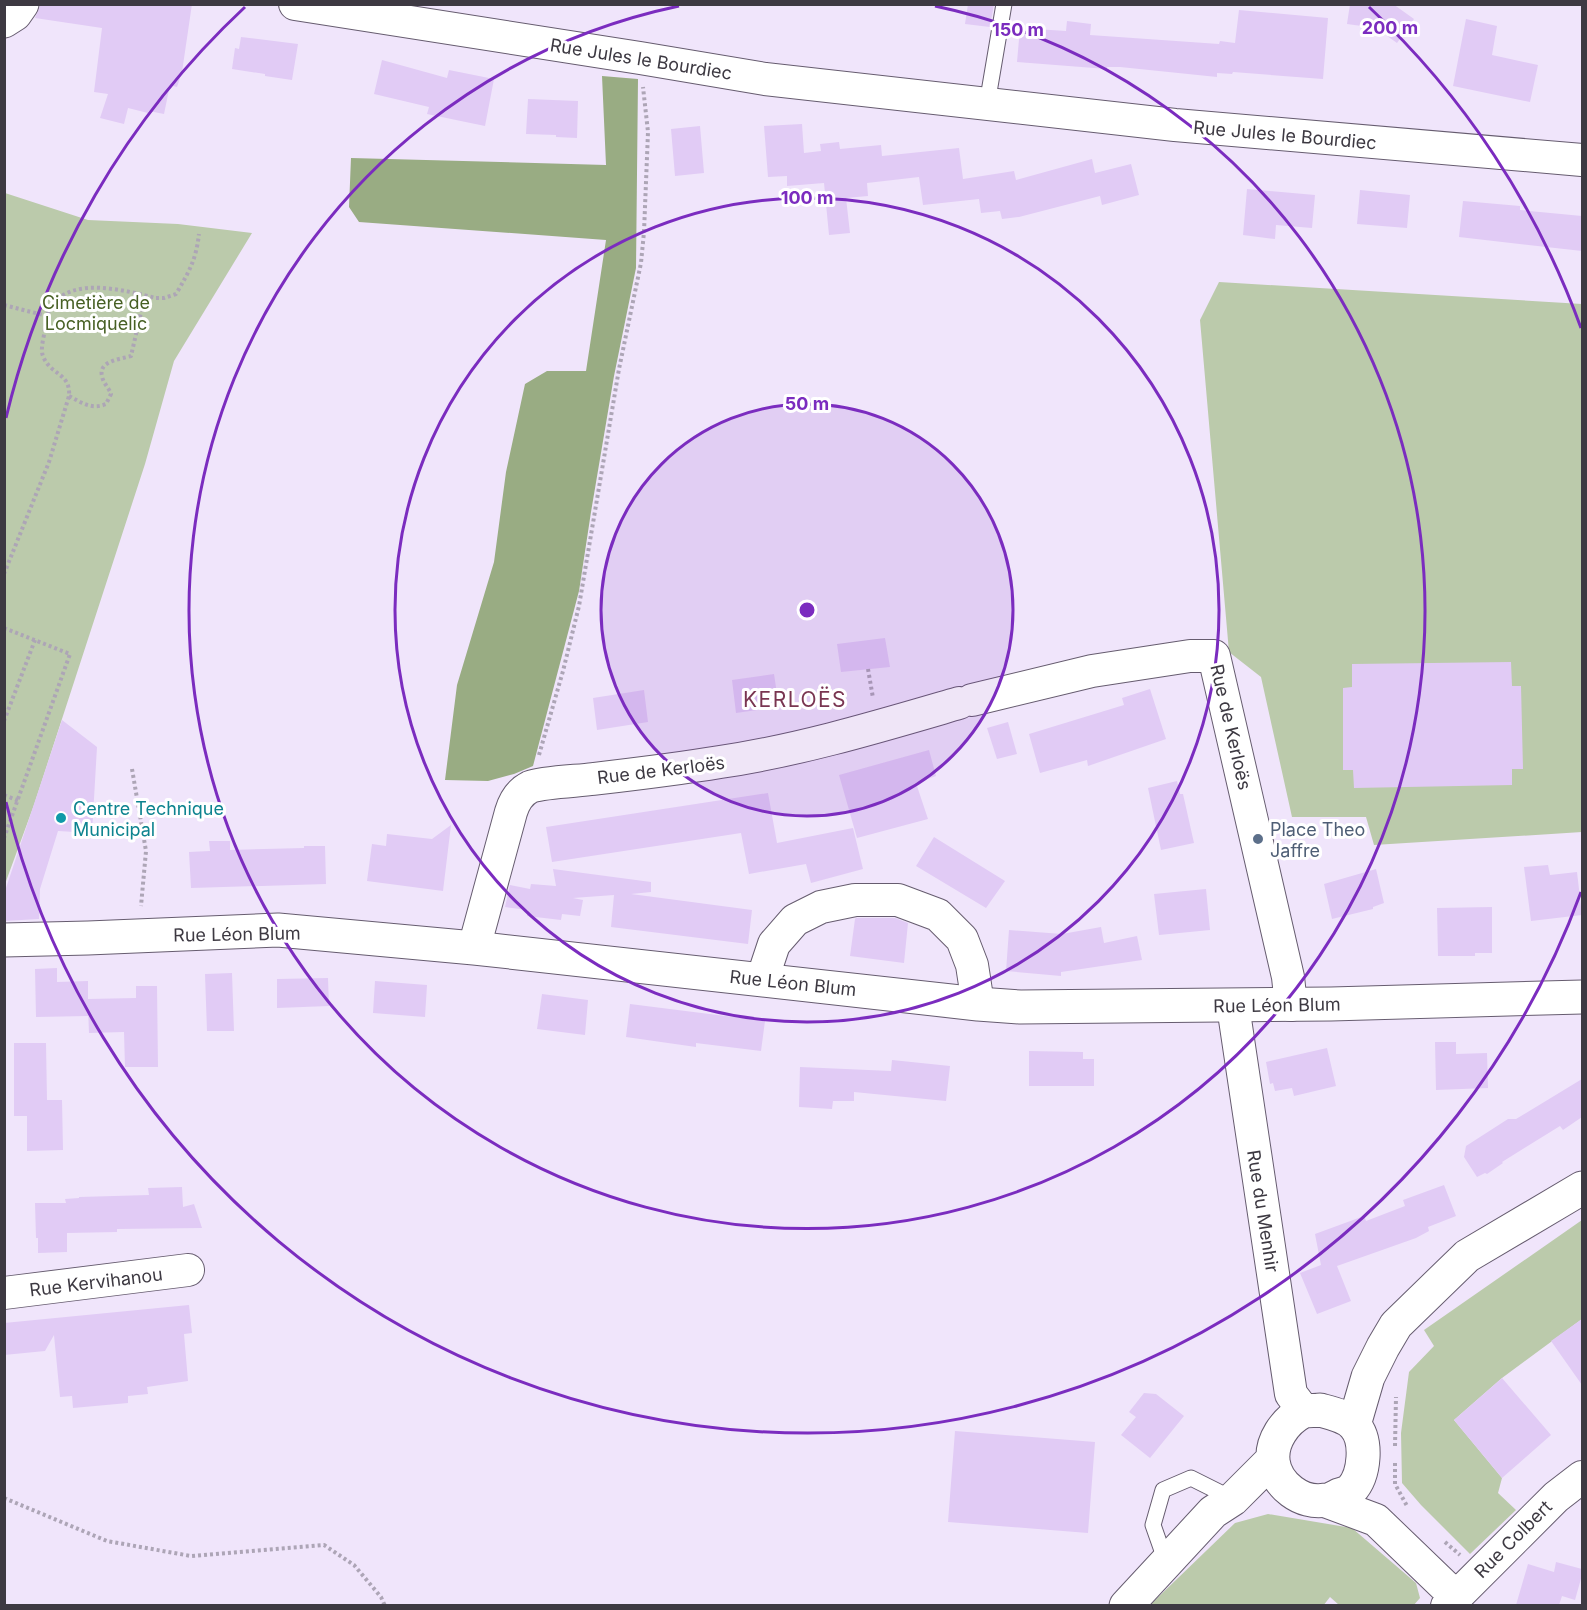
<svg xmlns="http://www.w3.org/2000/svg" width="1587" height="1610" viewBox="0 0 1587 1610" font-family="Inter,sans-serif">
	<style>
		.green { fill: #bbcaab }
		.forest { fill: #99ac83 }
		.building { fill: #e1cbf5 }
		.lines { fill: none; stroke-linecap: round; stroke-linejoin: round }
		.lane-casing { stroke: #665c6f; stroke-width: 17 }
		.street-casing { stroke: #665c6f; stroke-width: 34 }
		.secondary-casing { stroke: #665c6f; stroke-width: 35 }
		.path { stroke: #ada5b6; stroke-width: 4; stroke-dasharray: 3 3; stroke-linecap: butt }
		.lane { stroke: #fff; stroke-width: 15 }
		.street { stroke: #fff; stroke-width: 32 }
		.secondary { stroke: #fff; stroke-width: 33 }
		.ring { fill: none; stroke: #7b2cbf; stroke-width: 3 }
		.culture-dot { fill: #0f9aa8; stroke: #fff; stroke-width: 2 }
		.service-dot { fill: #5c6f8a; stroke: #fff; stroke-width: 2 }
		.labels { text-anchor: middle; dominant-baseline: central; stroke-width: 6; stroke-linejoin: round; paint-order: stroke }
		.street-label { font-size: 18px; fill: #3d3942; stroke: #fff }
		.park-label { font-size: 18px; fill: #476024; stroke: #fff }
		.culture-label { font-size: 18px; fill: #0d838f; stroke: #fff; text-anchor: start }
		.service-label { font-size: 18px; fill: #4e5e75; stroke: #fff; text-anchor: start }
		.quarter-label { font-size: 21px; letter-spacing: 1.5px; fill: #793551; stroke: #fff }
		.centre { fill: #7b2cbf; stroke: #fff; stroke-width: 3 }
		.ring-label { font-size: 18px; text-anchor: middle; font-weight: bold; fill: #7b2cbf; stroke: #fff; stroke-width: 6; stroke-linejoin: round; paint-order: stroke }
	</style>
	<rect width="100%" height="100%" fill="#f0e5fb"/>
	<path class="green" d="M5,193l83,27 90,4 74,9 -78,128 -29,103 -111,341 -29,79z
		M1219,282l363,22v528l-208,13 -8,-28h-74l-31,-140 -32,-25 -29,-332z
		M1582,1220v99l-80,59 -48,42 48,58 -4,15 18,17 -46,44 -49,-49 -19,-22 -1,-50 8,-61 25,-26 -10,-16z
		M1268,1514l84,14 64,55 4,15 -7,8 -74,-1 -9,-8 -7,9 -173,-1 85,-82z"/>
	<path class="forest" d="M602,76l36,3 -2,189 -22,108 -23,136 -12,79 -46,175 -19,8 -26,7 -43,-1 12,-95 37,-123 12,-90 19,-88 22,-13h39l20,-131 -247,-18 -10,-15 2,-49 255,7z"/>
	<path class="building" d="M41,4h151l-10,68 -5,15 -7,-2 -6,29 -15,-3 -1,2 -20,-5 -4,16 -24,-6 8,-24 -14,-2 8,-64 -67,-10z
		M968,4h26l-4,23 -25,-3z
		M1350,4h43l21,15 -17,24 -21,-15 -29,-4z
		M1239,10l89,8 -5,61 -90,-7 -1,2 -15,-1v4l-97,-10h-13v2l-90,-7 3,-34 46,3 1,-10 24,3 -1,11 129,9 1,-3 15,2z
		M1466,19l31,7 -5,29 46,10 -8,37 -77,-16z
		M241,37l57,7 -6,36 -27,-4v-2l-33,-5 3,-21 4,1z
		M382,60l65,18 2,-8 45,9 -9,47 -58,-12 2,-7 -55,-13z
		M528,99l50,2 -1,37 -21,-1v-2l-30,-1z
		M802,124l2,29 17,-2 -1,-7 19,-2 1,7 41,-4 1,11 77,-8 4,31 51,-8 2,9 76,-21 3,14 36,-9 8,31 -37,10 -2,-9 -81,21 -17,2 -2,-8 -19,2 -2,-14 -56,6 -4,-28 -52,6 1,13 -22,2 4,35 -21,2 -5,-52 -37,3v-10l-19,1 -4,-51z
		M700,126l4,47 -29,3 -4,-47z
		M1247,189l68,6 -3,33 -36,-3 -1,14 -32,-4z
		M1360,190l50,5 -3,33 -50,-4z
		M1463,201l57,5v4l62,6v35l-123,-14z
		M885,638l5,29 -49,5 -4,-28z
		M1511,662l1,24h9l2,83h-11v16l-158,3 -1,-18h-10v-82l9,-1v-23z
		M774,674l5,33 -43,6 -4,-33z
		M1150,689l16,50 -78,27 -1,-6 -47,13 -11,-39 95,-29 -2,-7z
		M644,690l4,32 -51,8 -4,-32z
		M62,720l35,27 -5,86 -34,-2 -18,58 -1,30 -35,2v-27z
		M1008,722l9,32 -20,5 -10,-31z
		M929,750l7,26 -20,7 12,36 -71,19 -18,-63z
		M1177,781l3,13h3l11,49 -33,7 -13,-62z
		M768,793l9,50 76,-15 10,41 -52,14 -5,-19 -57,10 -8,-41 -189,29 -6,-35z
		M451,825l-8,66 -76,-10 5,-37 14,2 1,-12 45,5z
		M934,837l71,44 -19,27 -70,-42z
		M209,841h21v9l74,-2v-2h21l1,38 -135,4 -2,-36 21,-1z
		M1548,865l2,10 27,-3 5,43 -51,6 -7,-54z
		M553,869l98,13v10l-20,2 121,16 -4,34 -137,-17 3,-32 -41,3 10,2 -3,16 -18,-2 -1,6 -34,-4 1,-6 -23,-3 5,-22 20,4 1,-5 25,2z
		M1376,869l8,34 -11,4v2l-41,10 -8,-35z
		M1206,889l4,41 -51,5 -5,-41z
		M1492,907v46h-17v3h-37l-1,-48z
		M856,918h39l13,5 -4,40 -54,-7 5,-37z
		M1101,927l3,16 33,-7 5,24 -81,12v4l-55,-5 3,-41 53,4z
		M57,968v14l31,-1v18l48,-1v-12h21l1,81h-33l-1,-35 -35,1 -1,-26v9l-52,1 -1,-48z
		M232,973l2,58h-27l-2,-57z
		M328,978l1,28 -52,2v-29z
		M375,981l52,4 -2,32 -52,-4z
		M542,994l46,6 -3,35 -48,-6z
		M630,1004l135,17 -4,30 -65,-8v4l-70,-10z
		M1435,1042h21v12l31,-1 1,35 -52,2z
		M14,1043h32l1,57h15l1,50 -36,1v-35h-13z
		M1327,1048l9,38 -42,10 -2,-8 -17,3 -2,-8 -3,1 -4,-22z
		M1029,1051l54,1v7h11v27h-65z
		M892,1060l58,6 -4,35 -92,-9v9h-21l-1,8 -33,-2 1,-40 91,4z
		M1582,1079v38l-19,13 -3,-4 -58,36 1,1 -16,11 -2,-1 -8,4 -13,-20 2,-11 42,-27h8z
		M1444,1185l12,31 -28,11 1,4 -13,7 -79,28 14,35 -34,13 -17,-41 21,-8 -6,-31 49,-18 2,5 39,-15 -2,-6z
		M182,1187l1,20 11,-3 8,24 -85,1v3l-50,1v19l-29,1v-15h-2l-1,-35h31l-1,-4 14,-1v-1l70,-2 -1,-7z
		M189,1305l3,28 -8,1 4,47 -41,6 1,7 -20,2v7l-55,5 -1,-12 -12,1 -6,-62 -9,16 -41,4v-32z
		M1582,1319v66l-31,-44z
		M1502,1378l49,57 -49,43 -48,-58z
		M1144,1393l12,1 28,22 -34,42 -29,-23 15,-18 -7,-5z
		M955,1431l140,11 -7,91 -140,-11z
		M1556,1562l26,7v6l-7,25 -13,-4 -3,9h-43l12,-41 26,8z"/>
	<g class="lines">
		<defs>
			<path id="lane" d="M987,104l17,-100
				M1166,1562l-13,-37 10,-35 28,-12 42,21"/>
			<path id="street" d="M295,4l345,54 125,21 410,46 407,35
				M972,700l120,-29 98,-15h24l74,321 3,28
				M474,948l37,-136c3,-10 9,-20 19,-25 13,-5 48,-6 63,-8 43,-5 85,-10 127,-17 81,-12 160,-36 239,-59
				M762,980l12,-36 21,-24 26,-13 34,-7h43l40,15 24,24 10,26 6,39
				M1233,1006l58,388 13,17
				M4,1293l184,-23
				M1325,1501l51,19 79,76
				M1447,1606l109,-109 26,-20"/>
			<path id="secondary" d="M4,21l11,-7 7,-10
				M4,940l84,-2 190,-8 196,18 504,56 42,3 311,-3 251,-7
				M1320,1410c11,3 26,6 34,15 14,15 11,50 -3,65 -2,2 -8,4 -12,5 -4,2 -9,5 -13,5 -24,5 -50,-15 -53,-39 -2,-20 12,-40 29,-49 5,-2 13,-1 18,-2z
				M1354,1425l14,-48 15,-30 13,-22 71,-69 115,-68
				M1126,1606l87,-94 20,-13 40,-40"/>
		</defs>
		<use href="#lane" class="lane-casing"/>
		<use href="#street" class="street-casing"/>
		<use href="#secondary" class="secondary-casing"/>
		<path class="path" d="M4,305l43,11
			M69,396c13,7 23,14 37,8l5,-10c-2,-6 -8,-11 -9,-18 -4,-15 19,-17 29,-20l14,-61
			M4,574l45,-112 20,-66c2,-23 -19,-21 -26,-40 -3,-7 1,-19 2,-27 1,-8 2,-16 6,-22 20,-32 76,-16 105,-9h8l12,-4c13,-22 20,-34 23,-60
			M4,628l66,26 -66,184
			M868,669l5,29
			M4,721l31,-81
			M539,755l24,-84 16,-65 40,-237 22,-106 3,-31 4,-100 -5,-45
			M132,769l14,82 -5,55
			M4,795l15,6
			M1395,1446l1,-49
			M1395,1463v21l12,22
			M4,1498l103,43 84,15 133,-11 30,20 27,32 4,9
			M1445,1542l15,13"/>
		<use href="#lane" class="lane"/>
		<use href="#street" class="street"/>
		<use href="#secondary" class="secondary"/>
	</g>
	<circle cx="807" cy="610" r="206" fill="#7b2cbf" fill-opacity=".12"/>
	<g class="ring">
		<circle cx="807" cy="610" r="206"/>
		<circle cx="807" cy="610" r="412"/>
		<path d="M935 6A618 618 0 1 1 679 6"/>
		<path d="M1581 892A824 824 0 0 1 6 802M6 418A824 824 0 0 1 245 7M1369 7A824 824 0 0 1 1581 328"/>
	</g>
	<circle class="culture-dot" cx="61" cy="818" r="6"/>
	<circle class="service-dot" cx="1258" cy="839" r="6"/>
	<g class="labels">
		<g class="street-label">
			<text transform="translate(641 59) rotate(9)">Rue Jules le Bourdiec</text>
			<text transform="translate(1285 135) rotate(5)">Rue Jules le Bourdiec</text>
			<text transform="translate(1231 727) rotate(77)">Rue de Kerloës</text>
			<text transform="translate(661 770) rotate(-7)">Rue de Kerloës</text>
			<text transform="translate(237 934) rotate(-1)">Rue Léon Blum</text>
			<text transform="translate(793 983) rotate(6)">Rue Léon Blum</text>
			<text transform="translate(1277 1005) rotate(-1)">Rue Léon Blum</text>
			<text transform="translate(1263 1211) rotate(81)">Rue du Menhir</text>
			<text transform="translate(96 1282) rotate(-7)">Rue Kervihanou</text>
			<text transform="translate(1513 1539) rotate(-45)">Rue Colbert</text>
		</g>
		<g class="park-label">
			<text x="96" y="302">Cimetière de<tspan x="96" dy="21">Locmiquelic</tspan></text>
		</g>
		<g class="culture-label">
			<text x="73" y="808">Centre Technique<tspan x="73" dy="21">Municipal</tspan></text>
		</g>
		<g class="service-label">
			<text x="1270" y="829">Place Theo<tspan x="1270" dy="21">Jaffre</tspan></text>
		</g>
		<g class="quarter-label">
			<text x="795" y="699">KERLOËS</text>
		</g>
	</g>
	<circle cx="807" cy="610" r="9" class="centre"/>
	<g class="ring-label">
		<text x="1390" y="34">200 m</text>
		<text x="1018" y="36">150 m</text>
		<text x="807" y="204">100 m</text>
		<text x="807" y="410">50 m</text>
	</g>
	<rect width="1587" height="1610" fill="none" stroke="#3d3942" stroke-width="12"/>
</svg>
